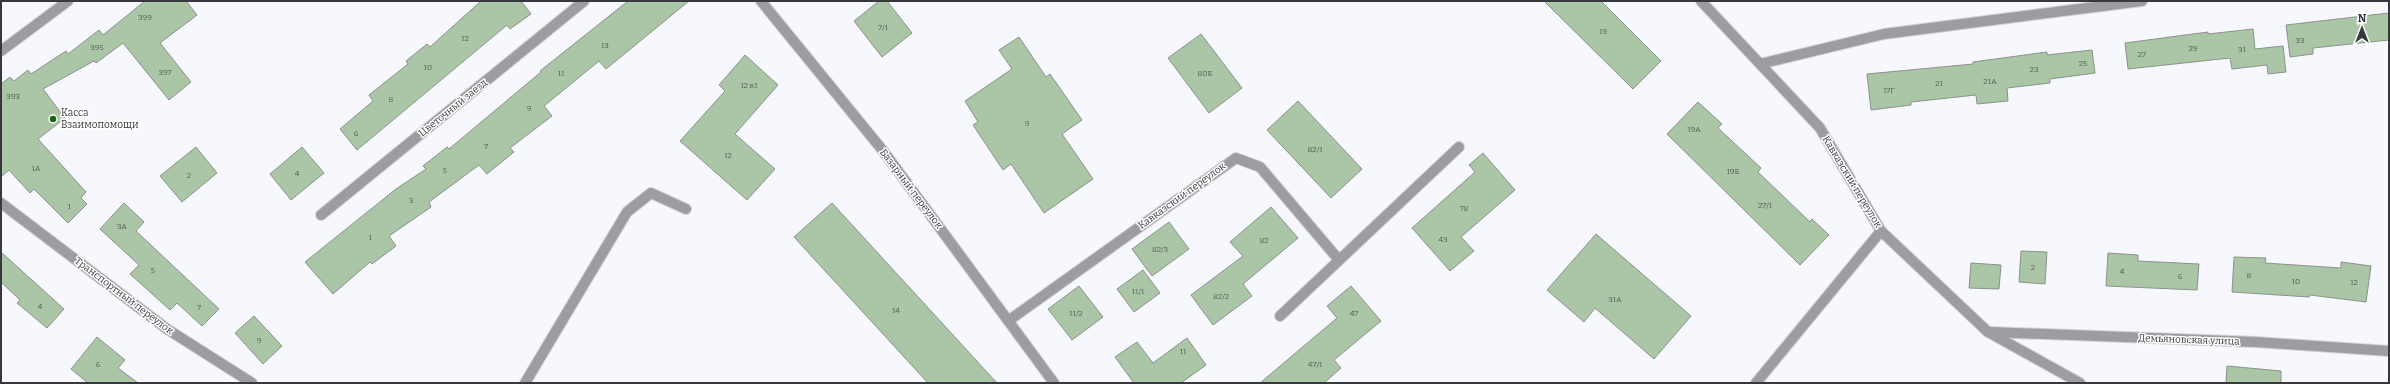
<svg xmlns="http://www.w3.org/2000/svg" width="2390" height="384" viewBox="0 0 2390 384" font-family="Bitter,serif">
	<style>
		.building { fill: #aac6a6; stroke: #8b928a }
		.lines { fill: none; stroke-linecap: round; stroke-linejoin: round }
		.minor-casing { stroke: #d0d2d7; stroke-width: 12 }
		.minor { stroke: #9c9da1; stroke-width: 10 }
		.poi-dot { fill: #14690e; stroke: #fff; stroke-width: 1.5 }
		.labels { text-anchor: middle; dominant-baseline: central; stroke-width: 3; stroke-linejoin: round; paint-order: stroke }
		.number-label { font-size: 8px; fill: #545c57 }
		.street-label { font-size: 10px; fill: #38393d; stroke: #fff }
		.poi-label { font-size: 10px; fill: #38393d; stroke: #fff; text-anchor: start }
	</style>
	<rect width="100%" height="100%" fill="#f6f8fe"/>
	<path class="building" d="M145,1h41l11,14 -37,28 31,39 -22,18 -46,-57 -27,20 -2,-2 -51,28 22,29 -27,21 48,53 -5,6 6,6 -19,19 -34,-34 -4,4 -21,-23 -8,7v-93l9,-7 4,4 14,-11 3,4 35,-23 2,3 31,-24 4,5z
		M481,1h40l10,13 -21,15 -3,-4 -150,125 -17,-21 33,-28 -4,-6 39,-31 -2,-3 21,-17 3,3z
		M628,1h61l-83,68 -7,-8 -55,45 8,10 -42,32 4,4 -27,22 -8,-9 -50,37 2,5 -42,29 7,10 -24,18 -2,-2 -37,32 -28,-32 91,-73 30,-20 -3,-3 24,-19 2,2 92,-77 -1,-1z
		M879,1h8l25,32 -30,24 -28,-36z
		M1544,1h57l60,60 -28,28z
		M2389,13v27l-76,8v6l-23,3 -4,-32z
		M2253,29l2,20 28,-3 3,26 -18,2 -1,-9 -35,4 -2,-11 -102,11 -3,-26 83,-11v2z
		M1201,34l41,54 -33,25 -41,-55z
		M1019,37l27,40 4,-3 32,46 -20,14 31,45 -49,34 -33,-49 -8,6 -30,-45 5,-3 -13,-21 47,-32 -13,-19z
		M2092,50l3,23 -45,6v4l-43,5 1,13 -31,3 -1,-9 -65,7v3l-40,5 -4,-36 106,-10v-2l74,-10v3z
		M745,55l33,30 -43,49 40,35 -28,31 -67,-59 45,-50 -6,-6z
		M1298,101l64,68 -31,29 -64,-68z
		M1698,102l24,22 -4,4 43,40 -3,4 52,50 2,-3 17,16 -29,30 -133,-131z
		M196,147l21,26 -35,29 -22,-26z
		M302,147l22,26 -33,27 -21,-26z
		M1483,153l32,37 -54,47 13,14 -24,20 -38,-43 63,-56 -6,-7z
		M124,203l20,19 -8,9 83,78 -17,17 -25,-23 -7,7 -40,-36 9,-9 -39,-36z
		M832,203l165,180h-69l-134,-146z
		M1271,207l27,31 -55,46 9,12 -39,29 -22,-30 52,-39 -13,-14z
		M1169,222l20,27 -37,27 -20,-27z
		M1596,234l95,82 -37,43 -59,-51 -11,14 -37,-32z
		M2021,251l26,1 -2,32 -26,-2z
		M1,252l63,57 -17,19 -30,-25 3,-3 -19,-18z
		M2108,253l30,2v6l61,3 -2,26 -91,-4z
		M2234,257l32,1 -1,5 76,5v-6l30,4 -5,36 -56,-7 -1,2 -77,-5z
		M1971,263l30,2 -2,24 -30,-1z
		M1143,270l17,23 -26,19 -17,-23z
		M1079,286l24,31 -31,23 -24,-31z
		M1351,286l30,35 -47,39 7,8 -17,15h-64l77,-65 -10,-12z
		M254,316l28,30 -19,18 -28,-31z
		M97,337l28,23 -7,8 20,15h-50l-17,-14z
		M1187,338l19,27 -25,18h-47l-19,-26 22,-15 16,21z
		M2227,366l54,5v12h-55z"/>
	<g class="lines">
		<defs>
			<path id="minor" d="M761,1l123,151 170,231
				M1701,1l119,127 61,103 107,101 92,51
				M1,51l67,-50
				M1760,64l124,-30 258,-33
				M1,203l166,126 85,54
				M321,215l263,-214
				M1280,316l179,-169
				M1008,321l228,-163 24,9 79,93
				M1990,332l266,10 133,9
				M525,383l102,-171 24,-19 35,16
				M1756,383l125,-152"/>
		</defs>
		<use href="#minor" class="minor-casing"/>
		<use href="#minor" class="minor"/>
	</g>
	<circle class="poi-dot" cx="53" cy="119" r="4"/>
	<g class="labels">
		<g class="number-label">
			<text x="145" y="17">399</text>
			<text x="883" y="27">7/1</text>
			<text x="1603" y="31">19</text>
			<text x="465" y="38">12</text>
			<text x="2300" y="40">33</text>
			<text x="605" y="45">13</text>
			<text x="97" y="47">395</text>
			<text x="2193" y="48">29</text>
			<text x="2242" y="49">31</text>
			<text x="2142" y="54">27</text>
			<text x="2083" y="63">25</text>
			<text x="428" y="67">10</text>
			<text x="2034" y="69">23</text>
			<text x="165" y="72">397</text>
			<text x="561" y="73">11</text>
			<text x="1205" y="73">80Б</text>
			<text x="1990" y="81">21А</text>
			<text x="1939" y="83">21</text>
			<text x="749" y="85">12 к1</text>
			<text x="1889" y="90">17Г</text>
			<text x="13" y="96">393</text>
			<text x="391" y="99">8</text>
			<text x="529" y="108">9</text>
			<text x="1027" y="123">9</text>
			<text x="1694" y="129">19А</text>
			<text x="356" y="133">6</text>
			<text x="486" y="146">7</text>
			<text x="1315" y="149">82/1</text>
			<text x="728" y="155">12</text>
			<text x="36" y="168">1А</text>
			<text x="445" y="170">5</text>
			<text x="1733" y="171">19Б</text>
			<text x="297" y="173">4</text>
			<text x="189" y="175">2</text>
			<text x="411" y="200">3</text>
			<text x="1765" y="205">27/1</text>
			<text x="69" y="206">1</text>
			<text x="1464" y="208">78</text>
			<text x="122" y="226">3А</text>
			<text x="370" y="237">1</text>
			<text x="1443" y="239">43</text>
			<text x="1264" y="240">82</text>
			<text x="1160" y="249">82/3</text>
			<text x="2033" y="267">2</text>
			<text x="153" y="270">5</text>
			<text x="2122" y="271">4</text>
			<text x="2249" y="275">8</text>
			<text x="2180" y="276">6</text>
			<text x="2296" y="281">10</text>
			<text x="2354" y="282">12</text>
			<text x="1138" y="291">11/1</text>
			<text x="1221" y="296">82/2</text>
			<text x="1615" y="299">31А</text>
			<text x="40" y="306">4</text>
			<text x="199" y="307">7</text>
			<text x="896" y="310">14</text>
			<text x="1076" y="313">11/2</text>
			<text x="1354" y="313">47</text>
			<text x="259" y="340">9</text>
			<text x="1183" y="351">11</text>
			<text x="98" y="364">6</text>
			<text x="1315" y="364">47/1</text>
		</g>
		<g class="street-label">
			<text transform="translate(453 108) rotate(-39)">Цветочный заезд</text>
			<text transform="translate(1852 182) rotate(59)">Кавказский переулок</text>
			<text transform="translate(911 189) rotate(53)">Базарный переулок</text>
			<text transform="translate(1182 196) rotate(-36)">Кавказский переулок</text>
			<text transform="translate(124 296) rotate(37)">Транспортный переулок</text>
			<text transform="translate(2189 340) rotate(2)">Демьяновская улица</text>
		</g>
		<g class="poi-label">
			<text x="61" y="113">Касса<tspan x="61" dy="12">Взаимопомощи</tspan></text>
		</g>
	</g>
	<rect width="2390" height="384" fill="none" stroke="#38393d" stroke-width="4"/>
	<g transform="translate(2362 28)" stroke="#ffffff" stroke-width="3" paint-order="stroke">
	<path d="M0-3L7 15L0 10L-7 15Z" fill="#38393d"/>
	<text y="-6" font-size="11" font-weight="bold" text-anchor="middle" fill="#38393d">N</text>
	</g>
</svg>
